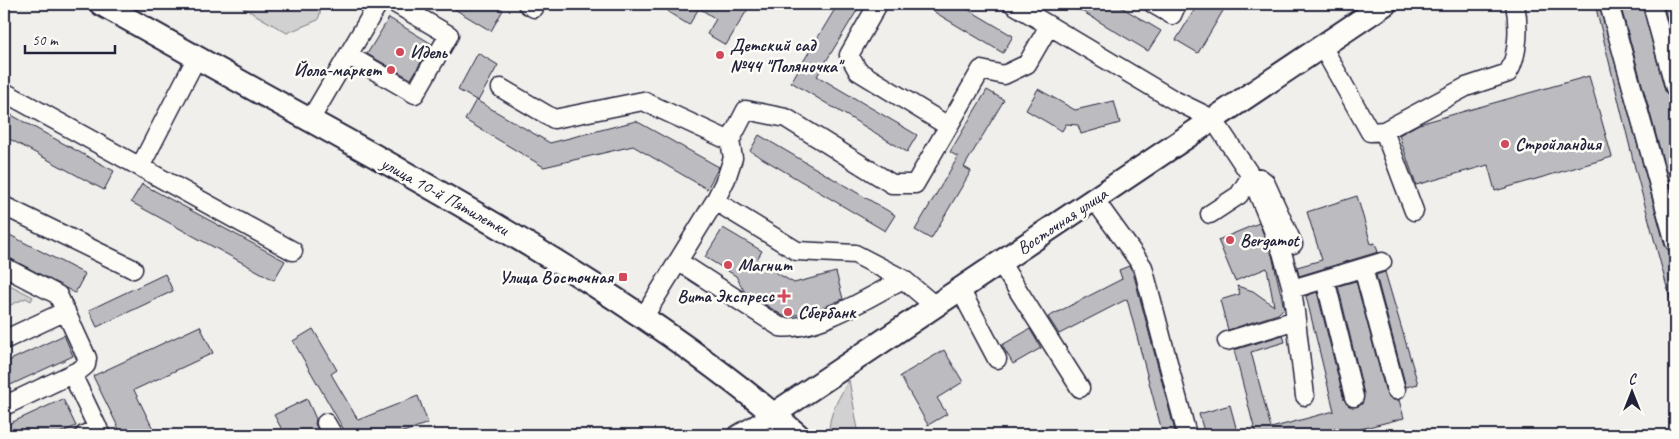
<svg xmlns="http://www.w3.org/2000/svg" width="1679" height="439" viewBox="0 0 1679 439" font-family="Caveat,sans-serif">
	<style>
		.green { fill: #d2d1d1; stroke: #7a7a86 }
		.building { fill: #bcbcc0; stroke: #22223b }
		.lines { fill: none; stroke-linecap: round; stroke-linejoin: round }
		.minor-casing { stroke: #22223b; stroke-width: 21 }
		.major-casing { stroke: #22223b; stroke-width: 26 }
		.minor { stroke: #fdfcf7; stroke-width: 18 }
		.major { stroke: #fdfcf7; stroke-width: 22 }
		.poi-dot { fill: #d1495b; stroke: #fdfcf7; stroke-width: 2 }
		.labels { text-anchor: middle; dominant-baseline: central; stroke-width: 5; stroke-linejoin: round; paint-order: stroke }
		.poi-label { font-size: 18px; font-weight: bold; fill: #22223b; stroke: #fdfcf7; text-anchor: start }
		.street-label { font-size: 18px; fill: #22223b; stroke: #fdfcf7 }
	</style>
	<rect width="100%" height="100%" fill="#f0efec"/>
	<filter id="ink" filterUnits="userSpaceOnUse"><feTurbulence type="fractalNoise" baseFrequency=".02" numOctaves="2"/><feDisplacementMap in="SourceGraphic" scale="10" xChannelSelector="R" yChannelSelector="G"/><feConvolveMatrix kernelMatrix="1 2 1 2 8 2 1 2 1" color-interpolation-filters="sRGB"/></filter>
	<g filter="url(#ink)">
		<path class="green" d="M237,4h81l4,2 -4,14 -31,13z
			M4,282l29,15 -2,4 -5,-3 -22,10z
			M849,380l10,55h-30c-1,-21 10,-37 20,-55z"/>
		<path class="building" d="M446,4h46l11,6 -12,21z
			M673,4h43l6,3 2,-3h19l6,3 -23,38 -19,-11 9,-15 -17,-11 -10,17 -21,-13z
			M838,4h23l-44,72 100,59 -10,17 -116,-70z
			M921,4h38l54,32 -10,17z
			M1070,4h46l45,27 -13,20z
			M1198,4h29l-29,49 -22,-13z
			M1595,4h4l66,242 6,6 4,18v36h-3l-37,-138z
			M1620,4h22l23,87 6,7h-3l7,25v81z
			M1663,4h8l4,15v30z
			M389,18l43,26 -21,35 -44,-25z
			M478,53l20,12 -20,36 -20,-11z
			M1589,76l23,81 -117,34 -7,-26 -72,20 -17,-50 20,-11z
			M1038,89l37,21 39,-9 6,22 -39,11 -3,-9 -12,-1 -4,7 -36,-21z
			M987,90l17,10 -40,67 7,4 -40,68 -16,-9 43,-73 -8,-5z
			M476,100l74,43 86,-22 83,46 -12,22 -74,-43 -89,21 -79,-47z
			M4,111l110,60 -10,19 -100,-54z
			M759,135l136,80 -10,16 -135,-80z
			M142,184l143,77 -11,19 -143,-78z
			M1357,196l14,48 4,-1 3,9 -79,24 -2,-9 25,-7 -15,-48z
			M1259,223l13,32 12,53 -6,6 -50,16 -8,-30 20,-6 -3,-8 16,5 21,15 -7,-38 -32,13 -17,-41z
			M723,228l39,23 -6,10 38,22 42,-11 7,27 -36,15 -24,2 -39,-25 -8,-15 -31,-19z
			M4,232l81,42 -10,19 -71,-38z
			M1129,266l4,6 43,163h-13l-36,-136 -68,35 -11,-17 74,-38 -3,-9z
			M1385,272l33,112 -12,3 -30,-112z
			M165,274l8,17 -76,36 -8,-17z
			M1356,281l30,112 7,7h6l5,18 -67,17h-81l-22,-85 49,-15 2,7 -34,10 20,76 63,-17 -28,-115 11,-4 27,108 8,7 10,-3 2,-10 -26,-108z
			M200,326l13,27 -79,37 22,45h-34l-29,-59z
			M313,329l24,41 -6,4 27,46 60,-24 10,27 -33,12h-48l-54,-94z
			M1030,329l11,19 -28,16 -11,-19z
			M64,335l9,21 -69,32v-25z
			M944,350l19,32 -26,16 10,16 -19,11 -28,-49z
			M63,399l13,27 -21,9h-51v-9z
			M307,399l9,20 -1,5 6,11h-36l-11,-20z
			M1230,405l8,30h-33l-6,-21z"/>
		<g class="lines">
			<defs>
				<path id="minor" d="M527,4l7,4
					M878,4l-29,51 9,16 90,55
					M1013,4l161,96 39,19 38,57 31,76 10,37 4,31 -69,21
					M1153,4l19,11 5,-11
					M1609,4l66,239
					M1652,4l23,84
					M1322,46l48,86 14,-1 82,-44 42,-14c11,-18 11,-49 7,-69
					M348,55l67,39 34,-59 -53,-31
					M501,88l53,31 89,-18 87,40
					M4,92l289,159
					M310,120l68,-116
					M1384,131l30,80
					M140,167l57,-110
					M1094,199l49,68 44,168
					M715,201l82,50 58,3 48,25 32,27
					M4,206l129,63
					M1210,214l29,-19 12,-19 9,2 5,4 28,62
					M678,261l102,66c35,5 91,-31 123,-48
					M1000,262l80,126
					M4,267l54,28 29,63 -1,7 -6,5 -76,36
					M1363,268l33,122
					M1325,279l29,118
					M960,289l37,70
					M1292,289l90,-27
					M643,318l72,-117 11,-22 7,-21 -3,-17 16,-31 40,8 106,66h23l66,-114 23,5 23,-11 22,-38
					M1296,320l9,76
					M4,340l62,-29
					M72,374l29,61
					M326,423l7,12
					M84,435l14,-7
					M737,435l37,-21"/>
				<path id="major" d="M101,4c91,51 183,102 274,152 148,83 295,168 423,279
					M774,414l611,-410"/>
			</defs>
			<use href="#minor" class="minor-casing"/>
			<use href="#major" class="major-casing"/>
			<use href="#minor" class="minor"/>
			<use href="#major" class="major"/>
		</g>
	</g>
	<g class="poi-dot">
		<circle cx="400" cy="52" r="5"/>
		<circle cx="720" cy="55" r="5"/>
		<circle cx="391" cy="70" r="5"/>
		<circle cx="1505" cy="144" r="5"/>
		<circle cx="1230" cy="240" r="5"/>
		<circle cx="728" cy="265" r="5"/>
		<rect x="618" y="272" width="10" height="10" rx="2.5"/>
		<path d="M781.5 288.5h5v5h5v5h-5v5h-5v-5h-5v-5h5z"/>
		<circle cx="788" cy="312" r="5"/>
	</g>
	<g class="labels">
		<g class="poi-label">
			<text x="730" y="45">Детский сад<tspan x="730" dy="21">№44 "Поляночка"</tspan></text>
			<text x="410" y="52">Идель</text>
			<text x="381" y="70" text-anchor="end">Йола-маркет</text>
			<text x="1515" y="144">Стройландия</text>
			<text x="1240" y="240">Bergamot</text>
			<text x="738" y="265">Магнит</text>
			<text x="613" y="277" text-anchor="end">Улица Восточная</text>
			<text x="774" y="296" text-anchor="end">Вита Экспресс</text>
			<text x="798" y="312">Сбербанк</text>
		</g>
		<g class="street-label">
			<text transform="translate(445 196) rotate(29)">улица 10-й Пятилетки</text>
			<text transform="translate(1062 221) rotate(-34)">Восточная улица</text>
		</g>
	</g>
	<rect width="1679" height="439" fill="none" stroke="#fdfcf7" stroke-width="20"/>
	<rect x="10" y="10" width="1659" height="419" fill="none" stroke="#22223b" stroke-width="2" filter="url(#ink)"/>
	<g transform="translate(1632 392)" stroke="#fdfcf7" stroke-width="4" paint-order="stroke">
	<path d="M0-4L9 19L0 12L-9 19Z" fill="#22223b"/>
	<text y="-8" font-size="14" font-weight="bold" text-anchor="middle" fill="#22223b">С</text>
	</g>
	<path d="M25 45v8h90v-8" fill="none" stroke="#22223b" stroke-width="2.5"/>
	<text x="32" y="45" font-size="15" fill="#22223b" stroke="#fdfcf7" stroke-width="4" paint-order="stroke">50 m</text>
</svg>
